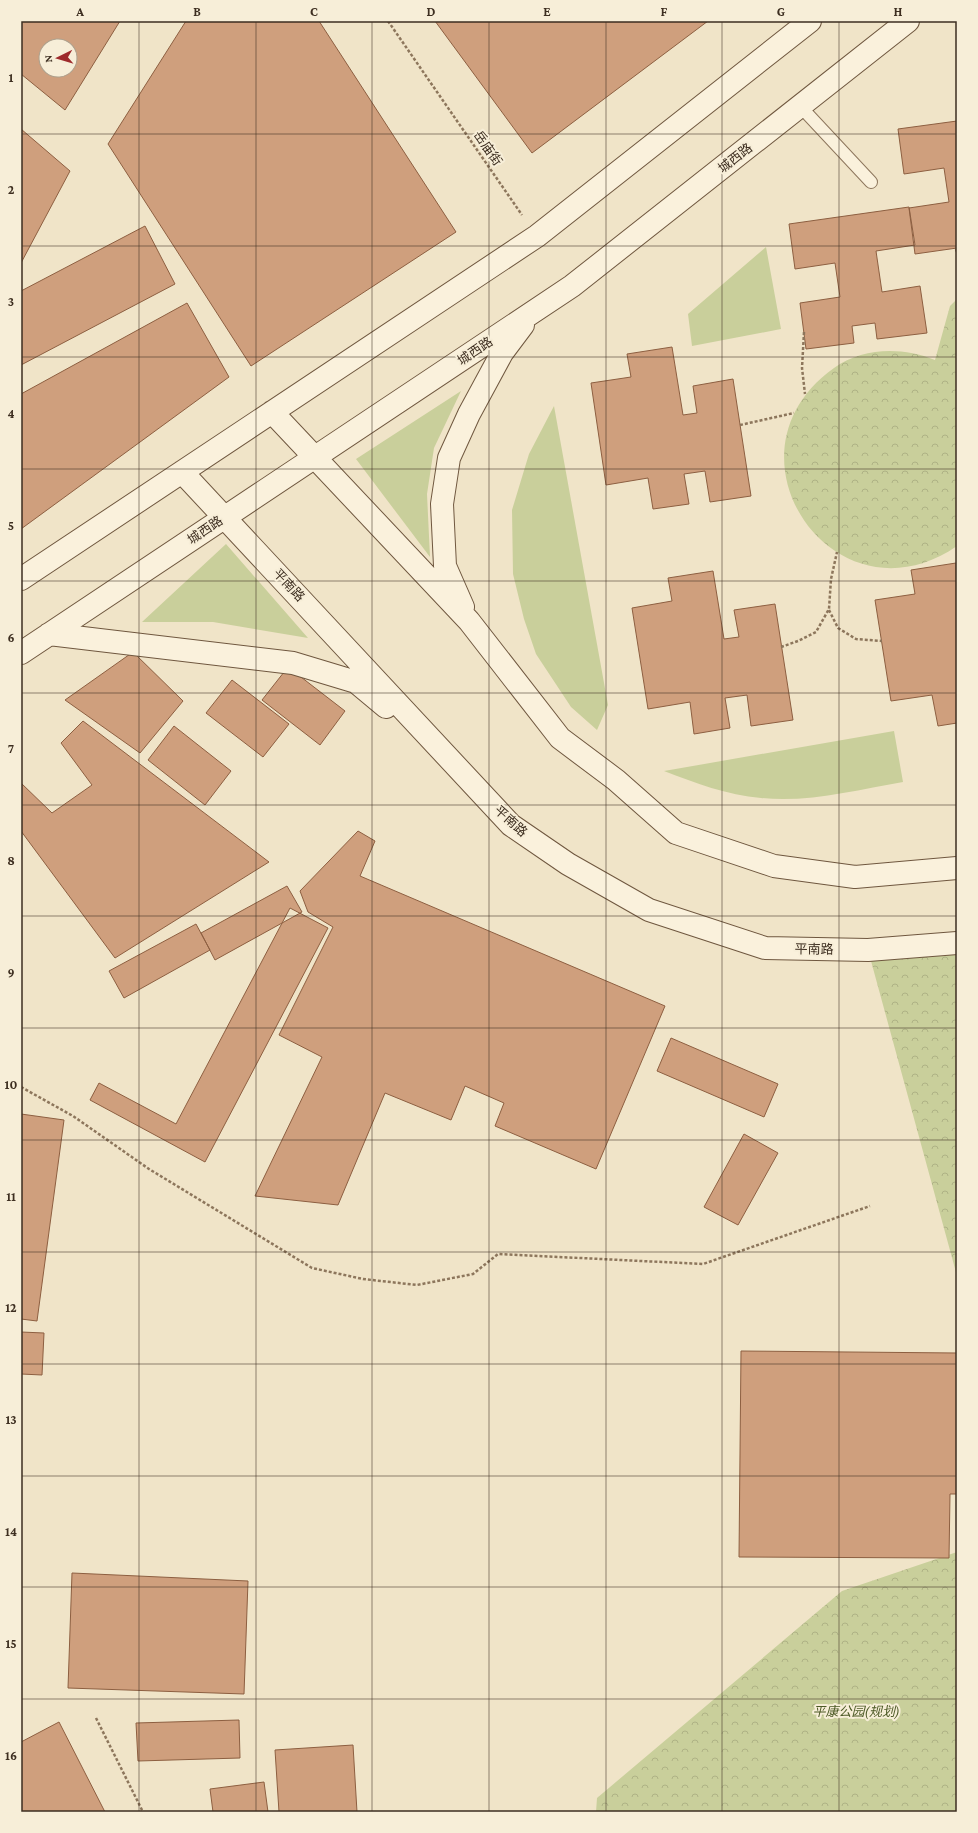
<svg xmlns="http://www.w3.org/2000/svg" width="978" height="1833" viewBox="0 0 978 1833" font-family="'Crimson Pro','Noto Sans SC',serif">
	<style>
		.grass { fill: #c9cf9b }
		.park { fill: url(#park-crowns) }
		.building { fill: #cf9f7d; stroke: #8d5f41; fill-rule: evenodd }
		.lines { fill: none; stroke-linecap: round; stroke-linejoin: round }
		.lane-casing { stroke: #8d765c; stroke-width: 14 }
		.secondary-casing { stroke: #6f573f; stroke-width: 24 }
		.path { stroke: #8d765c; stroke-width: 2.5; stroke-dasharray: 3 2; stroke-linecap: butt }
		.lane { stroke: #faf1dc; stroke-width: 12 }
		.secondary { stroke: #faf1dc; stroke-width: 22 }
		.grid { fill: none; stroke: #3d2e20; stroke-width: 1; stroke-opacity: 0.55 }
		.labels { text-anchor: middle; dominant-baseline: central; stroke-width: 4; stroke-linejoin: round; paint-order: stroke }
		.street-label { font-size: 13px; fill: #3d2e20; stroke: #f7eed8 }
		.park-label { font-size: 13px; font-style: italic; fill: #4d5a26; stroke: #f7eed8 }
		.neatline { fill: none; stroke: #3d2e20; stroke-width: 1.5 }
		.grid-label { font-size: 13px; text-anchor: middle; font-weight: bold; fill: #3d2e20 }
	</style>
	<defs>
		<pattern id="park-crowns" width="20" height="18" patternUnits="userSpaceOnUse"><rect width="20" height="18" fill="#c9cf9b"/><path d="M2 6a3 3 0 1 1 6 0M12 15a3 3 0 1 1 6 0" fill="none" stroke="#aeb285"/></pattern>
	</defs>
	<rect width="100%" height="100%" fill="#f0e4c8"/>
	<path class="grass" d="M766,247l15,82 -89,17 -4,-32z
		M461,391l-27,57 -7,46 3,63 -74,-98z
		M554,406l54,299 -11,25 -26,-23 -35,-53 -12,-35 -11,-45 -1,-64 17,-56z
		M226,544l82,94 -95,-16h-71z
		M894,731l9,51c-47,8 -95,21 -142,16 -34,-3 -66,-15 -97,-27z"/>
	<path class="park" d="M957,299v247c-122,84 -244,-92 -123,-178 30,-21 68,-21 101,-8l15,-54z
		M957,943v333l-89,-326z
		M957,1552v260h-361l1,-14 245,-207z"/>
	<path class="building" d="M21,21h99l-55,89 -44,-36zM46,46h24v24h-24z
		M186,21h133l137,211 -205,134 -143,-222z
		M435,21h273l-176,132z
		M957,121v127l-42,6 -6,-46 40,-6 -5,-34 -40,6 -6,-45z
		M21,129l49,42 -49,92z
		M909,207l6,38 -39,6 6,41 38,-6 7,47 -50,6 -2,-16 -23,3 2,17 -48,6 -6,-46 40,-6 -5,-34 -40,6 -6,-45z
		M145,226l30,58 -154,81v-74z
		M187,303l42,74 -208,152v-135z
		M672,347l11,68 14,-2 -4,-27 40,-7 18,117 -41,6 -5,-31 -21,3 5,30 -36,5 -5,-31 -42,7 -15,-102 40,-6 -4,-23z
		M956,563l1,160 -19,3 -6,-31 -41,6 -16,-101 40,-6 -4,-24z
		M713,571l11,68 15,-2 -5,-27 41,-6 18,116 -42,6 -4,-31 -22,3 5,30 -36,6 -4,-32 -42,7 -16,-101 40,-7 -4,-23z
		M133,652l50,49 -43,52 -75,-53z
		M288,667l57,44 -25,34 -58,-45z
		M232,680l57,44 -26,33 -57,-44z
		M83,721l186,141 -154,96 -94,-127v-48l31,30 40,-28 -31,-42z
		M174,726l57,45 -26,34 -57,-45z
		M358,831l17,10 -15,35 305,130 -69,163 -101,-43 9,-23 -39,-17 -14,34 -66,-27 -47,112 -83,-9 67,-139 -43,-22 54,-108 -25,-15 -8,-21z
		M287,886l15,26 -87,48 -14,-27z
		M290,908l38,20 -123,234 -115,-62 9,-17 77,41z
		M196,924l14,26 -86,48 -15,-27z
		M671,1038l107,46 -14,33 -107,-46z
		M21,1114l43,6 -27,201 -16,-2z
		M744,1134l34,19 -40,72 -34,-18z
		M21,1332l23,1 -2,42 -21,-1z
		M741,1351l216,2v141h-7l-1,64 -210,-1z
		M72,1573l176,8 -4,113 -176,-6z
		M239,1720l1,38 -102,3 -2,-38z
		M59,1722l46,90h-84v-70z
		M353,1745l4,67h-78l-4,-62z
		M264,1782l4,30h-55l-3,-23z"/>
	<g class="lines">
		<defs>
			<path id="lane" d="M800,106l71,76"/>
			<path id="secondary" d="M272,412l197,209 91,117 56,42 60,53 98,33 81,11 102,-9
				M182,472l329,353 57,39 81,46 116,38 103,2 89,-7
				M21,579l516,-343 273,-215
				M463,607l-18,-41 -3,-62 7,-46 20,-44 33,-61 21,-28
				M49,634l244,29 63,19 30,25
				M21,653l551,-367 336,-265"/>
		</defs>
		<use href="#lane" class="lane-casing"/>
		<use href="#secondary" class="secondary-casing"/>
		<path class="path" d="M388,21l134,194
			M956,249l1,3
			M804,332l-2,36 3,26
			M740,425l54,-12
			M829,610l9,18 18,11 26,2
			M781,647l17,-6 18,-9 13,-23 2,-30 6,-27
			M21,1087l52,29 76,53 163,99 51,11 54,6 56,-11 25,-20 205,10 167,-58
			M96,1718l47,94"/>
		<use href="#lane" class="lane"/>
		<use href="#secondary" class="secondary"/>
	</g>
	<path class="grid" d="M139,21v1791M256,21v1791M372,21v1791M489,21v1791M606,21v1791M722,21v1791M839,21v1791M21,134h936M21,246h936M21,357h936M21,469h936M21,581h936M21,693h936M21,805h936M21,916h936M21,1028h936M21,1140h936M21,1252h936M21,1364h936M21,1476h936M21,1587h936M21,1699h936"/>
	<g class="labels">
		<g class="street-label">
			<text transform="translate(488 148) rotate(55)">岳庙街</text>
			<text transform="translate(735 158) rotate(-38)">城西路</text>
			<text transform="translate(475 351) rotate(-34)">城西路</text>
			<text transform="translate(205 530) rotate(-34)">城西路</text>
			<text transform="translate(289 585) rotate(47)">平南路</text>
			<text transform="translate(511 821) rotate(42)">平南路</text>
			<text transform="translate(814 949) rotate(1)">平南路</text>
		</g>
		<g class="park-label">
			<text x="856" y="1711">平康公园(规划)</text>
		</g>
	</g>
	<rect width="978" height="1833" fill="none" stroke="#f7eed8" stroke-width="44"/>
	<g transform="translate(58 58) rotate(265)"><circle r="19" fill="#f7eed8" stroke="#ada18e"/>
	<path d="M0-3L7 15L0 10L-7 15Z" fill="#9e2a2b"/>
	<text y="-6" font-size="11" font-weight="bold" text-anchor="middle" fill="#3d2e20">N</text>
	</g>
	<rect x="22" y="22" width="934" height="1789" class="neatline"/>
	<g class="grid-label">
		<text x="80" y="16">A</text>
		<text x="197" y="16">B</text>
		<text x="314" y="16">C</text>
		<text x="431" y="16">D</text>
		<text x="547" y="16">E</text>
		<text x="664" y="16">F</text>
		<text x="781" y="16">G</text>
		<text x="898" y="16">H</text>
		<text x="11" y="82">1</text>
		<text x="11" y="194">2</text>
		<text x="11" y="306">3</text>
		<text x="11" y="418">4</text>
		<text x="11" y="530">5</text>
		<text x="11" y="642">6</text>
		<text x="11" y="753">7</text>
		<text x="11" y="865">8</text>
		<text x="11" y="977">9</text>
		<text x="11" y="1089">10</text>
		<text x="11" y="1201">11</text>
		<text x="11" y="1312">12</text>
		<text x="11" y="1424">13</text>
		<text x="11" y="1536">14</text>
		<text x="11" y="1648">15</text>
		<text x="11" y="1760">16</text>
	</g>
</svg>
